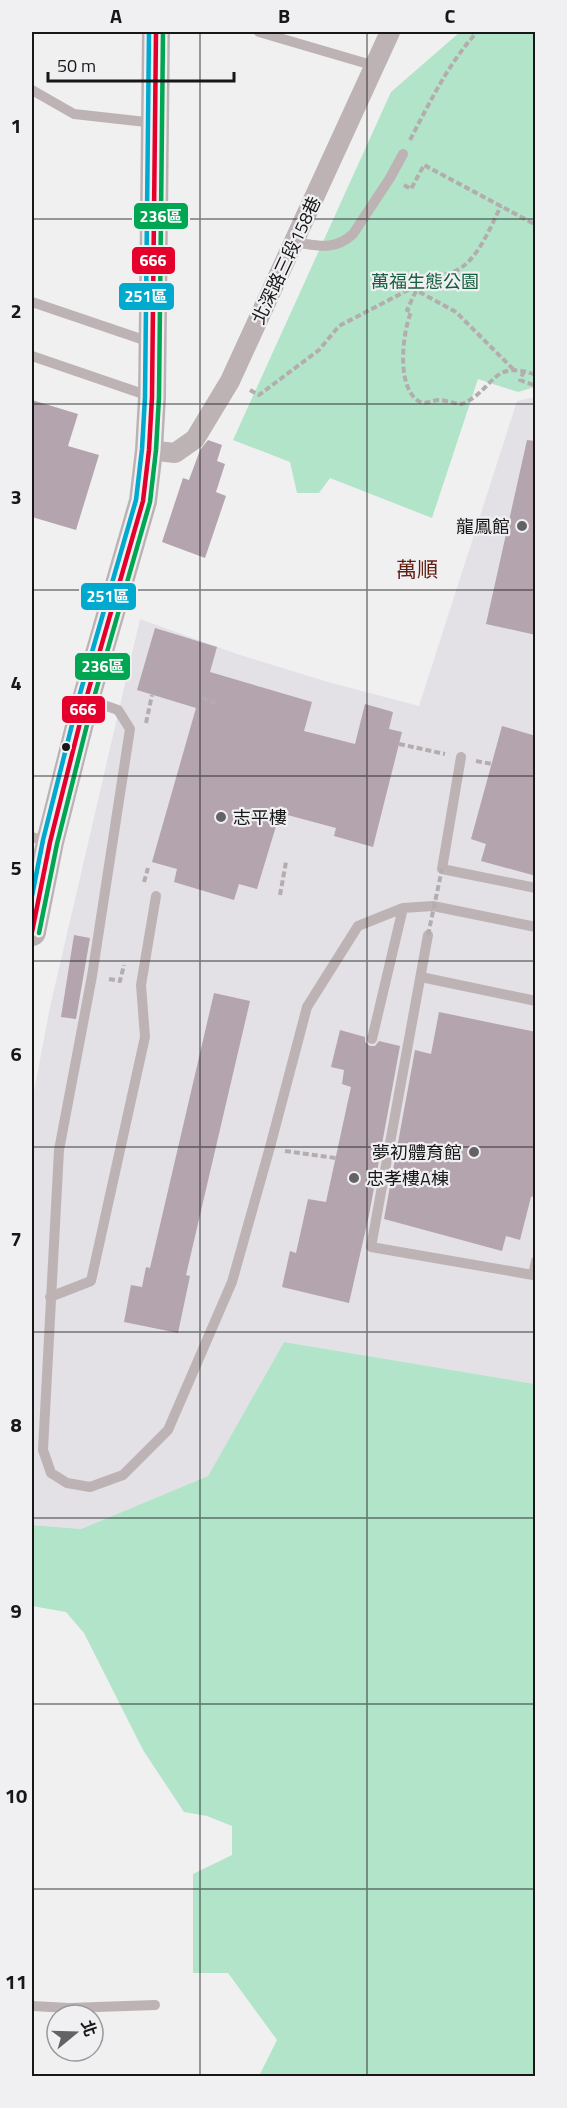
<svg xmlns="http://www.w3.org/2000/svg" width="567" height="2108" viewBox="0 0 567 2108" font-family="'Titillium Web','Noto Sans TC',sans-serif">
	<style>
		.built { fill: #e3e1e6 }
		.green { fill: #b2e4ca }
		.building { fill: #b4a4ad }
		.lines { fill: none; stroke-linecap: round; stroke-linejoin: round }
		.path { stroke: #b4adae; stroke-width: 4; stroke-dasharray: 6 3; stroke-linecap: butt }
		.lane { stroke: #beb3b4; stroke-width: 10 }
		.street { stroke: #beb3b4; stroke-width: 20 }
		.secondary { stroke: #bdb2b3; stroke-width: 28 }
		.path-bridge { stroke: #b4adae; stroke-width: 4; stroke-dasharray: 6 3; stroke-linecap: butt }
		.bus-1-casing { stroke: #f0eff2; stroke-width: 9 }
		.bus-2-casing { stroke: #f0eff2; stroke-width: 9 }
		.bus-3-casing { stroke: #f0eff2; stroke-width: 9 }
		.bus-1 { stroke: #e4002b; stroke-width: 4.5 }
		.bus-2 { stroke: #00a651; stroke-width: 4.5 }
		.bus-3 { stroke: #00a9ce; stroke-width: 4.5 }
		.grid { fill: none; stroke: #171718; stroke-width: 1.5; stroke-opacity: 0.55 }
		.poi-dot { fill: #636364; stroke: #f0eff2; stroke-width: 2 }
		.bus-dot { fill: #171718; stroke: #f0eff2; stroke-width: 2 }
		.labels { text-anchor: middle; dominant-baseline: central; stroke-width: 4.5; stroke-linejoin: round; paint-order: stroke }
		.street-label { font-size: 18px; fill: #171718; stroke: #f0eff2 }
		.park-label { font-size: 18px; fill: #15603f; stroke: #f0eff2 }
		.poi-label { font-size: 18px; fill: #171718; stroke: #f0eff2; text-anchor: end }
		.quarter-label { font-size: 21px; fill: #611f10; stroke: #f0eff2 }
		.line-badge { stroke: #f0eff2; stroke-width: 2 }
		.badge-label { font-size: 16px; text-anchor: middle; font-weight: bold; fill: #fff }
		.neatline { fill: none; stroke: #171718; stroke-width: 2 }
		.grid-label { font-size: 20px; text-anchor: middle; font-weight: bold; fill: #171718 }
	</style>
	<rect width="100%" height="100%" fill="#f0f0f1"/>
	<path class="built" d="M535,397v987l-251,-42 -76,134 -127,53 -49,-4v-423l18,-95 90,-388 97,35 91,28 91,24 98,-305z"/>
	<path class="green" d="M460,32h75v355l-17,5 -40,-13 -46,139 -102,-40 -11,15h-22l-7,-31 -57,-22 158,-348z
		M284,1342l251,42v692h-276l18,-36 -49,-67h-35v-99l39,-19v-29l-25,-10 -23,-4 -41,-62 -59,-117 -18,-21 -34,-6v-81l49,4 127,-53z"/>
	<path class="building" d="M32,400l46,14 -10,32 31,9 -23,75 -44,-13z
		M208,440l14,5 -5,16 8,3 -9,28 10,4 -21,62 -43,-16 21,-64 6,2 11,-30z
		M527,440l9,1v194l-50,-11z
		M155,628l62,19 -7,25 102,30 -8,29 51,13 10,-40 28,8 -4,17 13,3 -29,115 -39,-11 2,-8 -56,-15 -23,76 -18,-5 -5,16 -60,-18 3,-13 -25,-7 44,-154 -59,-18z
		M502,726l34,10v140l-55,-15 5,-17 -15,-5z
		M74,935l16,3 -14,81 -15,-2z
		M214,993l36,8 -64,274 4,1 -12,57 -54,-11 7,-37 11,2 4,-20 4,1z
		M439,1012l97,20v163l-5,2 -11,43 -14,-4 -4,15 -118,-32 31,-169 16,4z
		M340,1030l25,7v5l5,4h5l4,-5 21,5 -31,169 -20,88 -67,-16 8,-36 6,2 12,-54 18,3 25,-115 -9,-3 2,-14 -13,-3z"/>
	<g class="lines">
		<path class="path" d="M410,140c20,-38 38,-76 67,-108
			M404,185l7,4 13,-24 112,60
			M412,288c13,-10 28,-11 43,-17 23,-10 35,-44 46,-65
			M416,291l-9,19 4,2c-8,20 -15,72 6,88 7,6 15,0 22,0 8,0 15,4 23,4 33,-14 29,-46 74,-29
			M524,371l-4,9 16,6
			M250,390l9,5 60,-45 20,-24 73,-38 44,24 58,58
			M202,698l15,6
			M146,723l6,-28
			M399,744l46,10
			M476,761l16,3
			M144,882l4,-14
			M280,895l6,-33
			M109,979l11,2 4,-16
			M285,1151l51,7"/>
		<path class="lane" d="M259,32l116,34
			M32,90l42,24 81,9
			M294,242c23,3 39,10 59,-8l37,-56 13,-24
			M32,302l118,40
			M32,356l117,40
			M86,699l32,11 12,19 -38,247 -33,174 -16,300 8,23 16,10 23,4 33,-12 45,-45 64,-148 38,-135 37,-140 51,-81 45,-18 30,-2 103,21
			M461,757l-19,112 94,19
			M32,837l18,5
			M428,935l-57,312 162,28 3,-14
			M421,977l115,24
			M372,1039l31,-131
			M50,1297l41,-16 54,-244 -4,-52 15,-89
			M32,2006l37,2 86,-3"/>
		<path class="street" d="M149,450l26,3 20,-14 35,-58 160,-349"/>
		<path class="secondary" d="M32,932l18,-90 36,-143 57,-198 6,-51 3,-53 4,-365"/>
		<path class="path-bridge" d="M428,935l14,-66"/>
		<defs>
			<path id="bus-1" d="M32,932l18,-90 36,-143 57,-198 6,-51 3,-53 4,-365"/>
			<path id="bus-2" d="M39,933l18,-89 36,-143 57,-199 6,-52 3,-53 4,-365"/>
			<path id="bus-3" d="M32,896l11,-56 36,-143 57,-197 6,-51 3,-52 4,-365"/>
		</defs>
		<use href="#bus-1" class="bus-1-casing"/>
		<use href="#bus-2" class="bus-2-casing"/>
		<use href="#bus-3" class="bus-3-casing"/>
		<use href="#bus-1" class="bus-1"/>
		<use href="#bus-2" class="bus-2"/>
		<use href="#bus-3" class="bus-3"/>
	</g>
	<path class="grid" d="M200,32v2044M367,32v2044M32,219h504M32,404h504M32,590h504M32,776h504M32,961h504M32,1147h504M32,1332h504M32,1518h504M32,1704h504M32,1889h504"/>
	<g class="poi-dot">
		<circle cx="522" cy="526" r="6"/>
		<circle cx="221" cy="817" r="6"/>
		<circle cx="474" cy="1152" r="6"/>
		<circle cx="354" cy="1178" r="6"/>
	</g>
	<circle class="bus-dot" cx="66" cy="747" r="5"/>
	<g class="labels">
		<g class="street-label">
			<text transform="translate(286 260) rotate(-65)">北深路三段158巷</text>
		</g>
		<g class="park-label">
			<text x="425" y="281">萬福生態公園</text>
		</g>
		<g class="poi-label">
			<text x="510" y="526">龍鳳館</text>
			<text x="233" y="817" text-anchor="start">志平樓</text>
			<text x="462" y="1152">夢初體育館</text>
			<text x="366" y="1178" text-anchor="start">忠孝樓A棟</text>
		</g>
		<g class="quarter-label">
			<text x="417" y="569">萬順</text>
		</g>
	</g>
	<g class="line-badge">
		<rect x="133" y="202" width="56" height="28" rx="6" fill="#00a651"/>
		<rect x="131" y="246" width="45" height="29" rx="6" fill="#e4002b"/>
		<rect x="118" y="282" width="57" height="29" rx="6" fill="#00a9ce"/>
		<rect x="80" y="582" width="57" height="29" rx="6" fill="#00a9ce"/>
		<rect x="74" y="652" width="57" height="29" rx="6" fill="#00a651"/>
		<rect x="61" y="695" width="45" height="29" rx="6" fill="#e4002b"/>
	</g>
	<g class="badge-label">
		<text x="161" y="222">236區</text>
		<text x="153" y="266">666</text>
		<text x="146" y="302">251區</text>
		<text x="108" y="602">251區</text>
		<text x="103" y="672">236區</text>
		<text x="83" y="715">666</text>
	</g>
	<rect width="567" height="2108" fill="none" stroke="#f0eff2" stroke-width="66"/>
	<g transform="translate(75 2033) rotate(71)"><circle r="28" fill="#f0eff2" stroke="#99999b" stroke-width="1.5"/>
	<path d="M0-4.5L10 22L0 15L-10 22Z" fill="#636364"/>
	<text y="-9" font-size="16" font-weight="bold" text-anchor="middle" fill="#171718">北</text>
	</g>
	<path d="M48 72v9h186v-9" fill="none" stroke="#171718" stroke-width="3"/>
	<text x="57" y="72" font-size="18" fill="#171718" stroke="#f0eff2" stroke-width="4.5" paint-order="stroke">50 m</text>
	<rect x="33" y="33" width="501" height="2042" class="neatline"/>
	<g class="grid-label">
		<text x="116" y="23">A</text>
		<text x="284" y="23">B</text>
		<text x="450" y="23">C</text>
		<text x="16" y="133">1</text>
		<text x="16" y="318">2</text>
		<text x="16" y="504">3</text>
		<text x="16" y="690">4</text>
		<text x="16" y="875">5</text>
		<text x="16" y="1061">6</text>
		<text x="16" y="1246">7</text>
		<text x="16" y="1432">8</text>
		<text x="16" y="1618">9</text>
		<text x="16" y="1803">10</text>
		<text x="16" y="1989">11</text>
	</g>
</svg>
